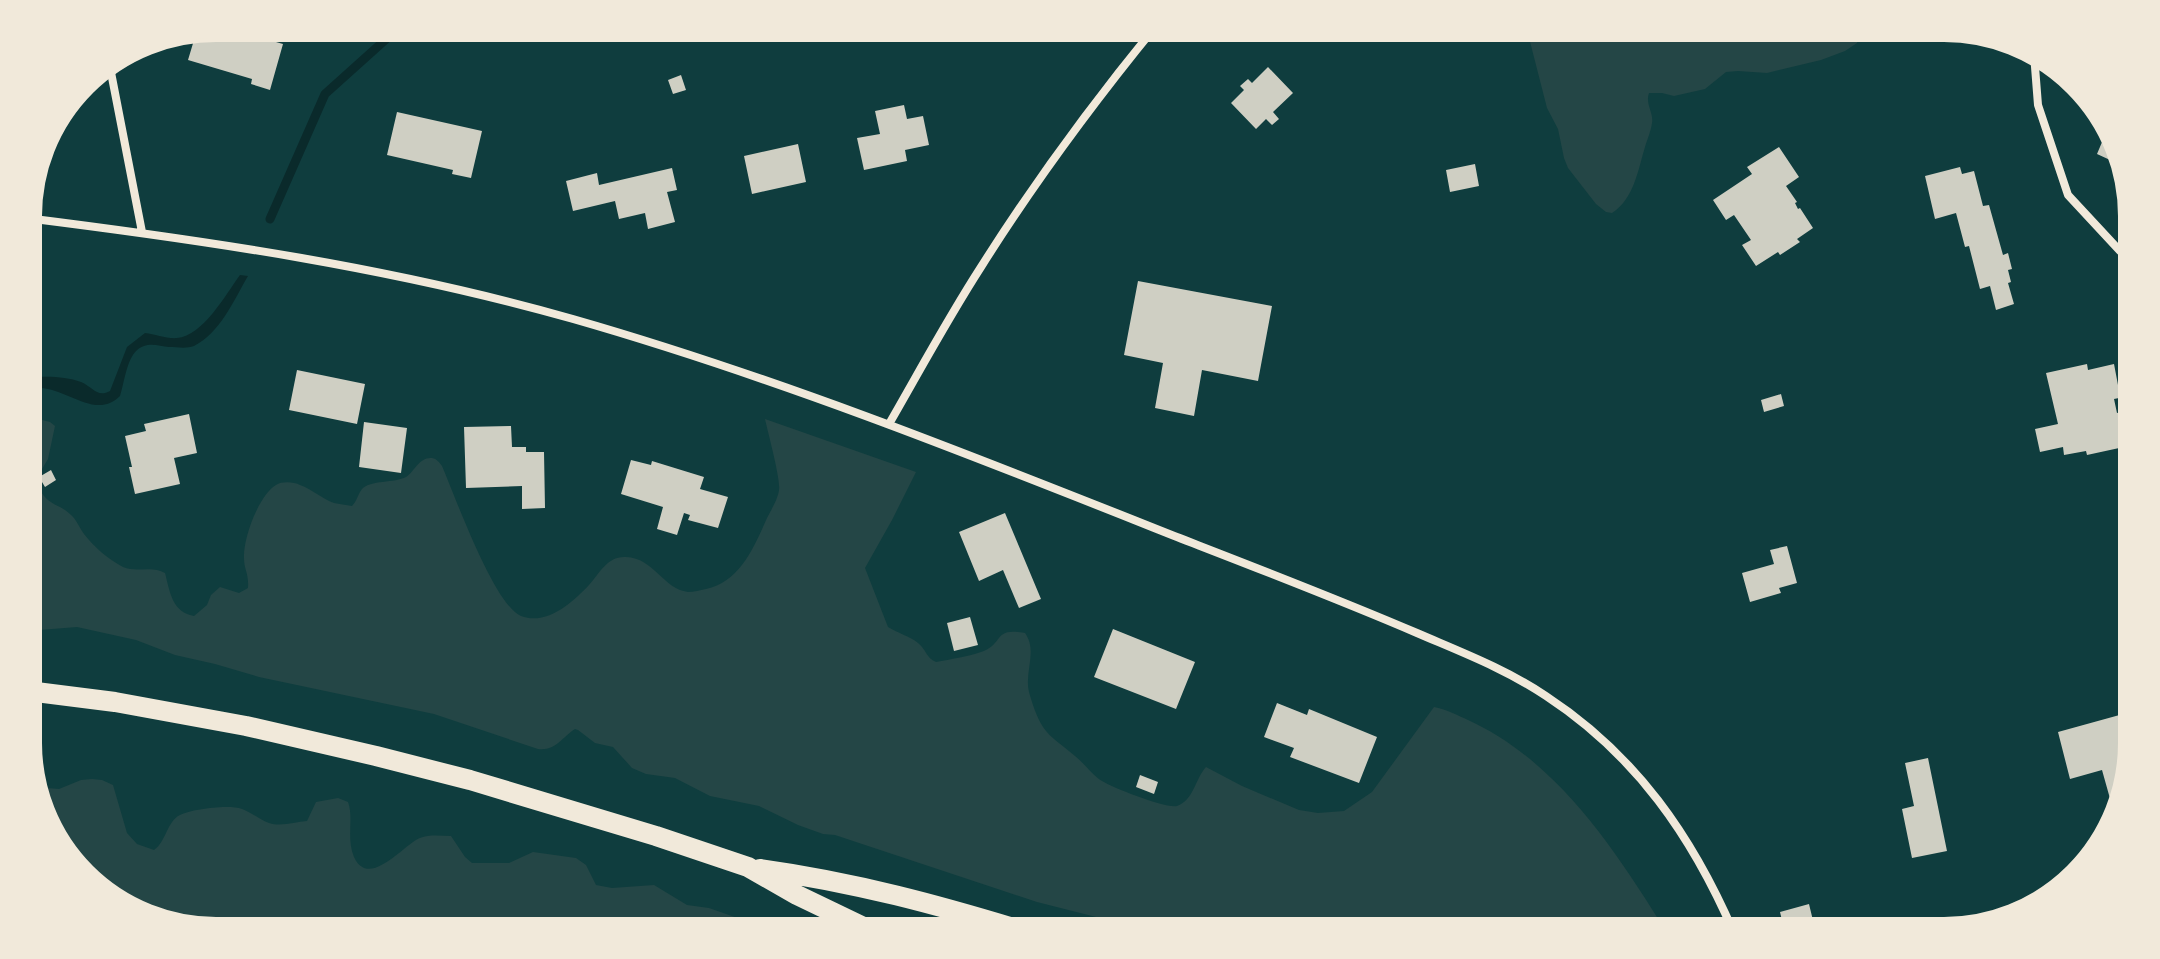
<svg xmlns="http://www.w3.org/2000/svg" width="2160" height="959" viewBox="0 0 2160 959" font-family="'Exo 2',sans-serif">
	<style>
		.green { fill: #244646 }
		.water { fill: #0a2a2b }
		.lines { fill: none; stroke-linecap: round; stroke-linejoin: round }
		.stream { stroke: #0a2a2b; stroke-width: 9 }
		.building { fill: #cfcfc3 }
		.minor { stroke: #f1e9da; stroke-width: 8 }
		.primary { stroke: #f1e9da; stroke-width: 20 }
		.rim { fill: none; stroke: #f1e9da; stroke-width: 4 }
	</style>
	<rect width="100%" height="100%" fill="#0f3d3e"/>
	<path class="green" d="M1526,26h336l-5,17 -12,8 -24,9 -54,13 -29,-2 -12,1 -21,17 -31,7 -12,-3h-13c-4,11 5,20 3,30 -1,8 -5,17 -7,24 -7,23 -11,52 -33,66l-6,-1 -10,-8 -28,-36 -4,-10 -6,-29 -11,-21z
		M27,416l23,6 5,4 -7,33 -12,20c9,30 22,21 38,39 4,5 6,11 10,16 10,13 24,25 39,33 14,6 29,-2 42,6 5,19 7,39 29,43l13,-11 4,-10 9,-8 19,6 9,-5c1,-15 -4,-18 -4,-30 -1,-20 15,-63 32,-73 6,-4 18,-3 24,0 12,4 22,14 34,18 5,1 12,2 18,3 5,-5 6,-12 10,-17 8,-9 33,-6 44,-12 9,-6 13,-20 26,-19 5,1 7,4 10,8 13,30 52,139 79,150 26,10 52,-14 68,-31 11,-12 18,-29 37,-28 28,1 37,32 62,35 6,0 12,-2 18,-3 34,-7 48,-42 61,-71 4,-8 11,-19 12,-28 2,-10 -11,-57 -14,-71l151,53 -24,48 -27,48 23,59c9,6 22,9 30,16 8,6 8,15 18,19 15,-3 31,-5 45,-10 24,-8 11,-25 44,-19 13,18 -1,39 4,59 3,11 8,26 14,35 8,12 21,19 32,29 9,7 17,19 27,25 11,7 65,28 75,25 17,-6 18,-27 29,-39l36,19 57,24 19,3 26,-2 28,-19 62,-85c12,2 23,8 34,13 90,41 148,131 199,213h-508l-122,-31 -202,-67 -12,-1 -25,-9 -39,-19 -49,-10 -35,-18 -29,-4 -14,-6 -19,-21 -18,-4 -17,-13 -3,-1c-14,9 -19,22 -37,20l-104,-35 -175,-37 -44,-13 -40,-9 -39,-15 -59,-13 -50,4z
		M92,779l10,1 11,5 14,48 10,11 17,6c12,-8 13,-29 26,-35 12,-6 49,-11 62,-6 9,3 18,11 27,14 12,4 26,-1 38,-2l9,-19 22,-4 10,4c6,16 -2,36 6,55 15,33 50,-13 66,-19 10,-4 21,-2 31,-2l14,21 7,6h37l24,-11 43,6 10,7 10,20 16,3 42,-3 33,20 22,3 71,25h-564l-73,-15 -78,-60 -29,-71 23,2 22,-9z"/>
	<path class="water" d="M240,275l8,1c-14,24 -28,57 -54,70 -8,3 -17,1 -25,1 -8,-1 -18,-4 -25,-1 -17,5 -19,35 -24,50 -24,24 -52,-7 -80,-8 -4,0 -9,2 -13,2v-12c16,-2 38,-2 54,4 12,5 16,16 29,9l17,-44 18,-14c10,1 22,6 32,5 26,-2 49,-44 63,-63z"/>
	<g class="lines">
		<path class="stream" d="M270,219l55,-125 69,-62 2,-6"/>
	</g>
	<path class="building" d="M216,26l28,7 2,-7h27l-4,14 14,4 -13,46 -19,-6 1,-5 -64,-19 9,-30z
		M1268,67l25,26 -20,19 6,7 -7,6 -6,-6 -10,10 -25,-26 13,-13 -4,-4 8,-7 4,4z
		M681,75l5,15 -13,4 -5,-14z
		M904,105l3,14 16,-3 6,29 -24,5 2,11 -43,9 -7,-32 23,-4 -5,-23z
		M397,112l85,19 -11,47 -19,-4 1,-4 -66,-15z
		M2100,128l7,3 14,34 -24,-11 8,-19 -6,-3z
		M798,144l8,38 -54,12 -8,-38z
		M1779,147l20,30 -13,9 11,16 -2,1 3,6 2,-1 13,20 -16,11 3,3 -20,13 -2,-3 -22,14 -14,-21 9,-5 -17,-25 -8,5 -13,-20 39,-26 -5,-7z
		M1475,164l4,22 -29,6 -4,-22z
		M1960,167l2,7 12,-3 9,35 6,-1 14,50 5,-2 4,16 -4,1 3,12 -3,1 6,21 -18,6 -6,-24 -10,3 -11,-43 -4,1 -9,-34 -21,6 -10,-43z
		M672,168l5,22 -10,2 8,30 -27,7 -3,-16 -26,6 -4,-18 -42,10 -7,-30 31,-8 2,12z
		M1138,281l134,25 -14,75 -56,-11 -8,46 -39,-8 8,-45 -39,-8z
		M2087,364l1,6 26,-6 4,21 3,-1 3,13 -10,2 3,14 16,-4v36l-46,10 -1,-4 -22,4 -1,-8 -23,5 -5,-23 23,-5 -12,-51z
		M297,370l68,14 -8,40 -68,-14z
		M1781,394l3,12 -20,6 -3,-12z
		M189,414l8,39 -23,5 6,26 -45,10 -6,-27h3l-7,-31 21,-5 -2,-7z
		M364,422l43,6 -6,45 -42,-6z
		M511,426l1,21h14v5h18l1,56 -23,1v-23l-56,2 -2,-61z
		M631,460l20,5 1,-4 52,16 -4,12 28,8 -10,31 -30,-8 2,-5 -6,-2 -7,22 -20,-6 6,-22 -42,-13z
		M51,470l5,10 -11,7 -6,-10z
		M1005,513l36,86 -22,9 -16,-38 -24,11 -20,-49z
		M1787,546l10,37 -18,5 2,5 -31,9 -8,-29 32,-9 -4,-14z
		M970,617l8,28 -24,6 -7,-28z
		M1113,629l82,33 -19,47 -82,-32z
		M1277,703l30,12 2,-6 68,28 -18,46 -69,-26 4,-9 -30,-11z
		M2134,711v33l-15,72 -16,21 -4,-13 17,-4 -14,-50 -32,9 -12,-47z
		M1928,758l19,93 -35,7 -10,-49 12,-3 -9,-43z
		M1140,775l18,7 -4,12 -18,-7z
		M1809,904l7,29h-31l-5,-21z"/>
	<g class="lines">
		<path class="minor" d="M2034,54l4,51 30,90 52,56 13,8
			M109,62l33,170
			M26,218c184,23 368,50 547,101 206,59 405,139 604,218 80,31 161,62 240,96 44,19 89,36 129,63 90,59 146,140 188,237
			M889,424c30,-52 59,-106 92,-157 53,-84 112,-164 175,-241"/>
		<path class="primary" d="M28,691l87,11 131,24 130,30 94,24 186,56 92,31 49,28 79,38
			M760,869c94,13 179,36 270,64"/>
	</g>
	<path d="M0 0H2160V959H0ZM216 40H1944A176 176 0 0 1 2120 216V743A176 176 0 0 1 1944 919H216A176 176 0 0 1 40 743V216A176 176 0 0 1 216 40Z" fill="#f1e9da" fill-rule="evenodd"/>
	<path class="rim" d="M216 40H1944A176 176 0 0 1 2120 216V743A176 176 0 0 1 1944 919H216A176 176 0 0 1 40 743V216A176 176 0 0 1 216 40Z"/>
</svg>
